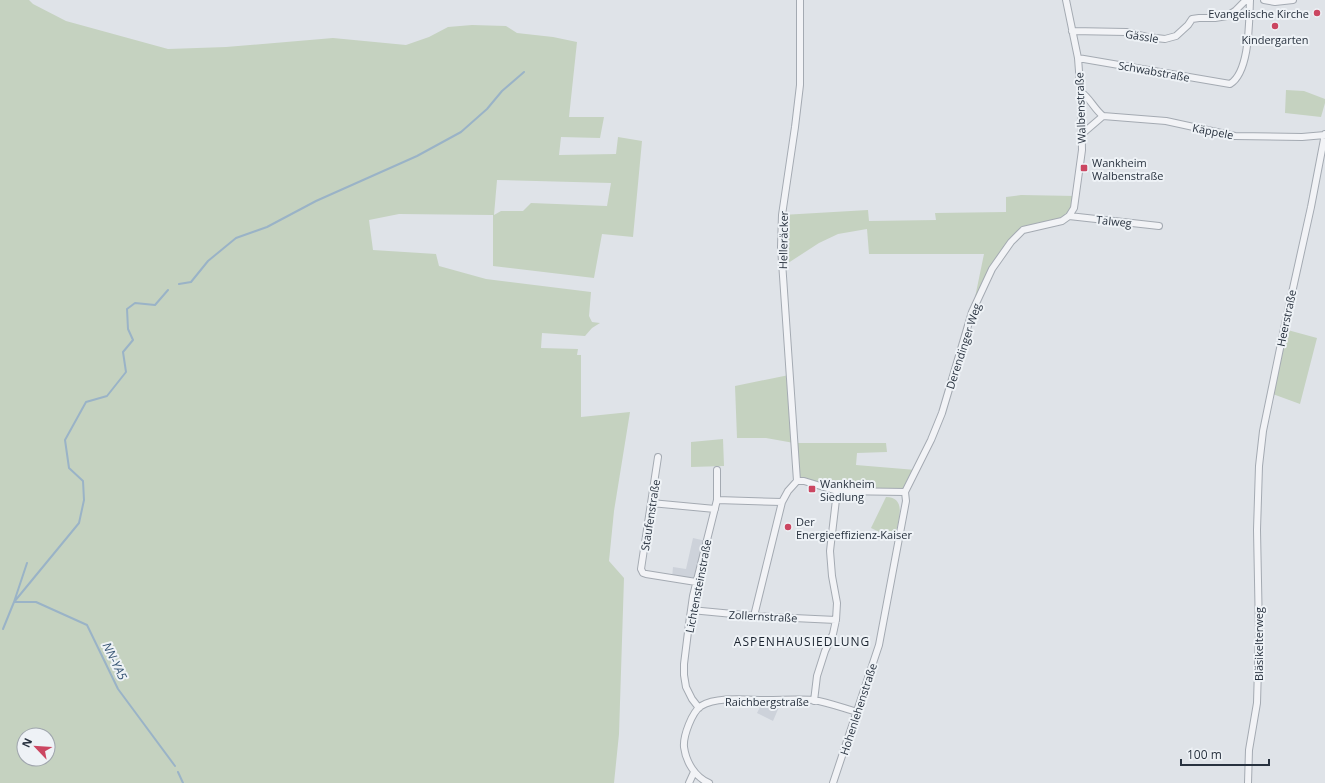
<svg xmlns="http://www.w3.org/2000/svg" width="1325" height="783" viewBox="0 0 1325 783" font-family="'Open Sans',sans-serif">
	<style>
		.built { fill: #cdd2da }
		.green { fill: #c5d2c0; fill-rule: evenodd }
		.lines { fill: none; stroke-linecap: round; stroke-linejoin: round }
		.stream { stroke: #9ab3c7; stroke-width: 2 }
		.minor-casing { stroke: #a4aab2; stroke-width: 8 }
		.minor { stroke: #f2f3f6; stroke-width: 6 }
		.poi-dot { fill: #cb4661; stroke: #eef2f6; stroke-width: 1.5 }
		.labels { text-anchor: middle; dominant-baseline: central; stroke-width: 4; stroke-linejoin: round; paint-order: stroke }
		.poi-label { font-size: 11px; fill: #28323f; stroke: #eef2f6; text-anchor: start }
		.street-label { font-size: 11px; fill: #28323f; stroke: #eef2f6 }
		.neighbourhood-label { font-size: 12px; letter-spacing: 1px; fill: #1a232f; stroke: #eef2f6 }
		.water-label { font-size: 12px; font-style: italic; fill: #335272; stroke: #eef2f6 }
	</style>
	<rect width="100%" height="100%" fill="#dfe3e8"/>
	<path class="built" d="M693,538l13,3 -10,41 -24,-4 1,-11 13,2z
		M767,704l8,1 4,2 -6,14 -16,-8 4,-8 4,2z"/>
	<path class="green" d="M0,0h29l4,4 33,17 102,28 58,-2 107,-9 73,7 23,-8 19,-10 24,-2 34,1 11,7 36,4 24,5 -8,75h35l-4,21 -39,-1 -2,18 57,-1 2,-17 24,4 -9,96 -31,-3 -8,44 -101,-12v-51l-94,-1 -30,6 4,30 63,4 3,12 47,13 105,13 -2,24 3,6 8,1 -8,5 -7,8 -43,-3 -1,15 37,1 -1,6h4v62l49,-5 -16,99 -5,50 15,17 -5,156 -5,49h-614zM497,180l114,3 -4,23 -76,-3 -8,8h-22l-7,4zM24,735h24v24h-24z
		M1286,90l18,1 21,8v4l-4,14 -36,-4z
		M1021,195l55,1 -7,20 -45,14 -32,39 -20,43 12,-58h-115l-2,-25 -29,5 -19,9 -37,24v-52l86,-5 1,11 67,-1 -1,-7 71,-1v-15z
		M1284,329l33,9 -17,66 -30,-11z
		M789,375l5,68h92l1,9 -30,1 -1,12 60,5 -11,22 -68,-1 -40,-10 -3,-38 -28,-5h-29l-2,-52z
		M723,439l1,27 -33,1v-25z
		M886,497c23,0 11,28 8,42l-23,-11z"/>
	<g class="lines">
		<path class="stream" d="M179,284l12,-2 17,-21 28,-23 31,-11 49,-26 101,-45 44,-24 26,-23 15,-18 22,-19
			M14,602l65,-79 5,-23 -1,-19 -14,-13 -4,-28 21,-38 21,-6 19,-24 -3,-20 10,-12 -5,-11 -1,-20 8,-6 20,2 13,-15
			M14,602h22l51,23 31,64 57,77
			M3,629l11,-27 13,-39
			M178,772l5,11"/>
		<defs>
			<path id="minor" d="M1264,0l11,2 18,-2
				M1072,31l54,1 21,5 18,2 11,-3 12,-11 4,-6 7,-1h16l12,-2 8,-5 11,-11
				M1078,58l152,26c20,-12 19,-63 20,-84
				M1081,92c9,6 13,17 22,24l63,5 69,15 67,1 23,-2
				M1082,134l21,-18
				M1069,216l90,10
				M658,457l-17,112 2,4 3,1 50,8
				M797,481l-16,-234 1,-32 13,-88 5,-42v-85
				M905,492l26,-52 11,-27 30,-101 20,-43 19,-27 12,-12 39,-9 7,-5 5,-8 8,-58 -1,-52 -3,-40 -12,-58
				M717,500l65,2
				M651,503l64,6
				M691,610l63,6 82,4
				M754,616l28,-114 6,-11 9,-10h7l33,10 68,1
				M814,701l3,-25 8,-25 8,-17 3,-14 1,-17 -5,-27 -2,-25 7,-60
				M699,708l-7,-9 -6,-12 -2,-12v-11l5,-40 4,-28 24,-96v-30
				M689,783l5,-11
				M709,783c-14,-6 -23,-21 -25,-36 -1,-11 8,-35 17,-41 17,-10 47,-6 66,-6 15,0 31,-1 46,0 14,2 30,8 44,12
				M833,783l46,-138 27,-144 -1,-9
				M1248,783l1,-33 8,-47 2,-71 -2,-102 2,-64 4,-35 21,-102 27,-122 14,-73"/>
		</defs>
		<use href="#minor" class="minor-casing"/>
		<use href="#minor" class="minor"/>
	</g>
	<g class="poi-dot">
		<circle cx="1317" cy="13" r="4"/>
		<circle cx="1275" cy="26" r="4"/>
		<rect x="1080" y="164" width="8" height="8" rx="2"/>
		<rect x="808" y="485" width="8" height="8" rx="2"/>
		<circle cx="788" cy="527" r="4"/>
	</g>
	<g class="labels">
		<g class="poi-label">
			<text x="1309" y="13" text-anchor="end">Evangelische Kirche</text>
			<text x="1275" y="39" text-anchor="middle">Kindergarten</text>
			<text x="1092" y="162">Wankheim<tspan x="1092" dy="13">Walbenstraße</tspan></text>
			<text x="820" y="483">Wankheim<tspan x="820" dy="13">Siedlung</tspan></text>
			<text x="796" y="521">Der<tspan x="796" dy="13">Energieeffizienz-Kaiser</tspan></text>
		</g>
		<g class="street-label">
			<text transform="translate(1142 36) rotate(9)">Gässle</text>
			<text transform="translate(1154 71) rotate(10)">Schwabstraße</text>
			<text transform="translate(1080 108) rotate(-92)">Walbenstraße</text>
			<text transform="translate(1213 131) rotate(11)">Käppele</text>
			<text transform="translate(1114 221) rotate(6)">Talweg</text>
			<text transform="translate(783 240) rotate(-89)">Helleräcker</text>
			<text transform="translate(1286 318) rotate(-78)">Heerstraße</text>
			<text transform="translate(963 346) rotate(-72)">Derendinger Weg</text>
			<text transform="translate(650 515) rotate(-81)">Staufenstraße</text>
			<text transform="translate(698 586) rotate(-79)">Lichtensteinstraße</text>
			<text transform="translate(763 616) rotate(3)">Zollernstraße</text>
			<text transform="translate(1258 644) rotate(-90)">Bläsikelterweg</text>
			<text x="767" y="701">Raichbergstraße</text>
			<text transform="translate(858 709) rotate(-72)">Hohenlehenstraße</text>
		</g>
		<g class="neighbourhood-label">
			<text x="802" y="641">ASPENHAUSIEDLUNG</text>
		</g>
		<g class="water-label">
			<text transform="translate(115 661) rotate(64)">NN-YA5</text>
		</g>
	</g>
	<g transform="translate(36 747) rotate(295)"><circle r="19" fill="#eef2f6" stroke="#9fa5ad"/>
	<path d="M0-3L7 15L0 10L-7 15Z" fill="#cb4661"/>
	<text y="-6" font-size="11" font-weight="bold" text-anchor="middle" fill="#28323f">N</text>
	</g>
	<path d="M1181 759v6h88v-6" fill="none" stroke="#28323f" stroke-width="2"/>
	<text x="1187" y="759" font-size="12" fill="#28323f" stroke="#eef2f6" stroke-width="3" paint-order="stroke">100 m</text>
</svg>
